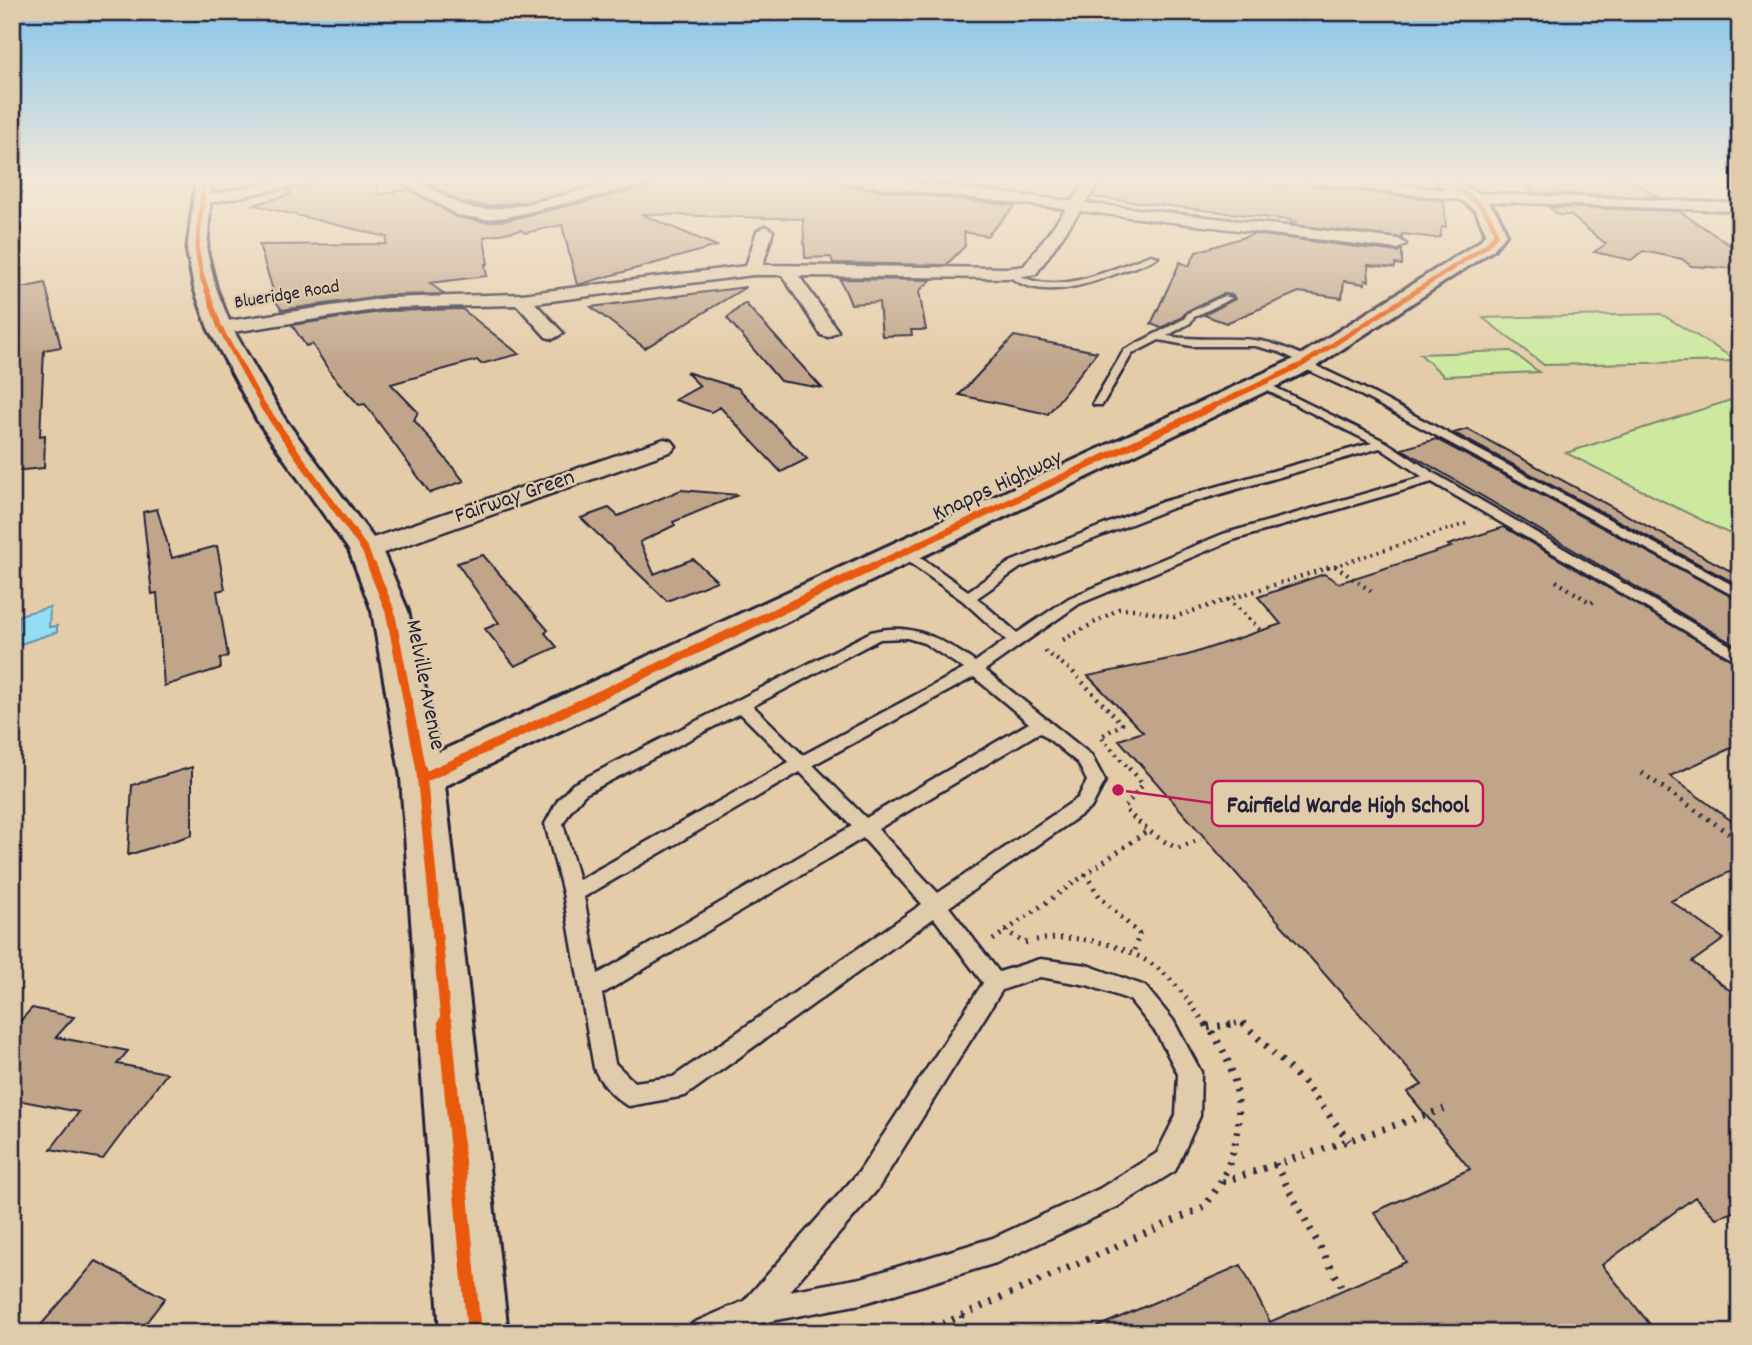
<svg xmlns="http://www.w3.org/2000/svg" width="1752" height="1345" viewBox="0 0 1752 1345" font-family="Dekko,sans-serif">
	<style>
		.green { fill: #cde9a0; stroke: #78866e; stroke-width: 2 }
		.water { fill: #92dff3; stroke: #6593a9; stroke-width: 2 }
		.building { fill: #c0a58a; stroke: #22223b; stroke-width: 2 }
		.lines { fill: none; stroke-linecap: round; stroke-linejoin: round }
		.service-casing { stroke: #22223b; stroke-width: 5 }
		.minor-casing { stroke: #22223b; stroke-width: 5 }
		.tertiary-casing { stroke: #22223b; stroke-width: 6 }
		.path-far3 { stroke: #22223b; stroke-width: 3.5; stroke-dasharray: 2 4.5; stroke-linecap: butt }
		.path-far2 { stroke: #22223b; stroke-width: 4.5; stroke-dasharray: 2 5; stroke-linecap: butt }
		.path-far1 { stroke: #22223b; stroke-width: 5; stroke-dasharray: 2 6; stroke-linecap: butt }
		.path { stroke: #22223b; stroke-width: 7; stroke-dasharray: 2.5 8; stroke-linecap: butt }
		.service { fill: #e0cbaa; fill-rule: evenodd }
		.minor { fill: #e0cbaa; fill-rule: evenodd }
		.tertiary { fill: #e0cbaa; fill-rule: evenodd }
		.cycleway-far5-casing { stroke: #e0cbaa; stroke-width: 6 }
		.cycleway-far4-casing { stroke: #e0cbaa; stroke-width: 8 }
		.cycleway-far3-casing { stroke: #e0cbaa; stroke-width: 10 }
		.cycleway-far2-casing { stroke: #e0cbaa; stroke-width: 13 }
		.cycleway-far1-casing { stroke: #e0cbaa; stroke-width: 15 }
		.cycleway-casing { stroke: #e0cbaa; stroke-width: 18 }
		.cycleway-far5 { stroke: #e8590c; stroke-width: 4.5 }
		.cycleway-far4 { stroke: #e8590c; stroke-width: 5 }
		.cycleway-far3 { stroke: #e8590c; stroke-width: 7 }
		.cycleway-far2 { stroke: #e8590c; stroke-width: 9 }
		.cycleway-far1 { stroke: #e8590c; stroke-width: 10 }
		.cycleway { stroke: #e8590c; stroke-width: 14 }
		.labels { text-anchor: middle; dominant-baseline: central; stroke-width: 5; stroke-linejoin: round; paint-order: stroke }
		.far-street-label { font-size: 19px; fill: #22223b; stroke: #e0cbaa }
		.street-label { font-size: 23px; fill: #22223b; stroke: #e0cbaa }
		.leader { fill: none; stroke: #c2185b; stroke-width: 2.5 }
		.callout-dot { fill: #c2185b; stroke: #e0cbaa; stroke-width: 2.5 }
		.callout { fill: #e0cbaa; stroke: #c2185b; stroke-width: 2.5 }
		.callout-label { font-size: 24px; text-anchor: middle; font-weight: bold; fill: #22223b }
	</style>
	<rect width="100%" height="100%" fill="#e5cca8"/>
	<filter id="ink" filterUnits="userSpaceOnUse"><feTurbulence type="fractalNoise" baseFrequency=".0143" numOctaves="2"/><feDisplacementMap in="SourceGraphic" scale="14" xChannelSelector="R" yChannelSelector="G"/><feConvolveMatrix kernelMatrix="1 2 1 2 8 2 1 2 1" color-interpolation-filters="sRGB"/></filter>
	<g filter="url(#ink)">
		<path class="green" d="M1661,314l77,47 -194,4 -61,-47z
			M1511,351l28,21 -95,4 -24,-22z
			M1740,397v142l-174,-86z"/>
		<path class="water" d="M50,607l-1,20 8,-1v6l-40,13 2,-30z"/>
		<path class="building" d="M318,179h58l2,16 30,-6 48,28 29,5 23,-2 148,-35 4,-6h176l9,7 170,20 -28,30 -23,-4 1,14 -19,19 -113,-2 -2,-6 -26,1 -2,-39 -162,-5 76,32 -140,39 -15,-60 -37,8 -4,-3 -37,7 4,27h-3l2,12 -57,7 14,11 -57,1 -105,15 -5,-7 -18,-58 127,-1 1,-7 -133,-32 37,-11 -5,-4 24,-4z
			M455,179h169l-95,22 -42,5 -24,-3 -34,-19z
			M902,179h61l38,4 -2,7z
			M1105,179h118l65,7 1,-7h15l9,7 131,15 2,26h-4l-2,10 -5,1 -33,-4v4l-114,-14 9,-3 -205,-24z
			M1518,179h112l28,18 -124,-4z
			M1549,207l130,4 61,41v17l-49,-3 -9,-7 -39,-8 -12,9 -37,-8 12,-8 -36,-29h-11z
			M1254,234l144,18 4,-3v16l-7,-1v4l-27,-3 1,16 -4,-1v4l-21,-3 -2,17 -43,-6 -73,31 -22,-8 31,-16 -2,-4 -10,-1 -36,17 -5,6 -21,11 -10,-4 29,-62 9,4 7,-14z
			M840,279l91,1 -12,11 7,39h-15l1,5 -30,1 -3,-34 -28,2z
			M45,283l16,64 -17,3 -4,86 5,-1 -1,33 -32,3v-181z
			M746,287l-101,61 -54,-41z
			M745,303l77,85 -42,-7 -53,-63z
			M462,309l57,45 -38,10 -4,-4 -86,24 27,28 -4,8 50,61 -34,12 -65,-89 -6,1 -27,-30 -20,-31 -6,2 -14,-21 95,-14z
			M1014,336l83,16 -49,62 -89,-19z
			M686,372l52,16 69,71 -26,13 -61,-65 -9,5 -36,-12 25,-14z
			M1467,429l273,147v10l-286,-153z
			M1436,439l304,162v47l-338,-199z
			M681,490l57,5 -65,27 2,3 -35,17 14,32 39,-15 24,22 -50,20 -86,-83 28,-10 9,8z
			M157,509l15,49 45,-12 8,43 -8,2 11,65 -8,3 1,9 -57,18 -7,-93 -5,1 -9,-82z
			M1504,527l236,138v79l-70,32 70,51v40l-69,34 53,38 -32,23 48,36v212l-24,8 -21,-21 -93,68 55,68h-574l158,-68 29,57 136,-60 -32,-50 96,-43 -63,-77 15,-7 -303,-345 24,-8 -55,-56 100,-21 93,-31 -23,-27 66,-23 15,9 112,-36 -3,-2z
			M483,555l65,75 -3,3 12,14 -42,19 -30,-37 14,-6 -42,-60z
			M192,767v68l-64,20 4,-70z
			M32,1008l42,9 -18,20 72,14 -11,13 50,9 -64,86 -52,-10 28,-37 -67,-13v-69z
			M96,1261l69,37 -27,35h-104z"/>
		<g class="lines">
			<defs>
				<path id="service" d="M1151,255l7,2c-10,6 -23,10 -35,14 -36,14 -85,32 -118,2l7,-2c43,29 95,-1 139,-16z
					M1224,296l8,2 -38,19 -4,6 -23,13c29,5 58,1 87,4 20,2 39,11 58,19l1,2 -3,2 53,25 377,201v10l-385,-207 -56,-26 -1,-2 3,-2 -22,-10 -24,-6h-64l-32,-6 -27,14 -30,51h-8l-1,-2 31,-53 60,-31 4,-6z
					M1262,381l124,61 51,33 303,176v12l-308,-181 -199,58 -154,64 -94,66 106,85 14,26 -14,27 -142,99 50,65 41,-13 47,6 58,21 28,34 28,52 -1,44 -25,55 -58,36 -121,56 -135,41 -106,20 -19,9h-47l4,-10 51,-22 115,-129 124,-189 -49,-65 -249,178 -56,10c-14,-6 -29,-24 -35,-38l-31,-175 -18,-69 13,-24 15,-16 298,-152c41,-11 71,7 104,30l31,-22 -43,-39 -64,-46 -2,-3 2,-3h10l59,42 42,-29 152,-60 210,-59 -114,-57v-4zM1380,448l43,29 -200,57 -154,64 -52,35 -40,-35 43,-30 152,-60zM907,638l17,5 40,26 -161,86 -50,-49 127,-67zM974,677l55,46 -163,95 -53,-53zM740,713l49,49 -210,118 -16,-56 8,-14 14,-16zM1040,732l38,31 9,18 -9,17 -140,95 -60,-64zM800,772l52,54 -254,148 -14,-77zM863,838l59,66 -249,173 -39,5 -19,-19 -13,-69zM1040,977l47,8 43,15 27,34 21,40 -2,41 -19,38 -58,36 -106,49 -132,40 -72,13 88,-101 125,-200z"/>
				<path id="minor" d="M288,179h28l-7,4 -106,21 -7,-4 7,-4z
					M397,179c36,-1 53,32 90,30 58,-2 112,-31 170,-30l-2,3 -148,35 -22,2 -28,-4z
					M838,179h42l192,22 16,-22h14l-17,24 313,36 8,5 -8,5 -318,-38 -44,63 -27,4 -210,-2 39,55 -10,6 -7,-2 -39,-60h-29l-218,28 28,30 -10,6 -7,-2 -29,-32 -130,3 -167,26 -10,-6 10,-6 167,-24 135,-4 224,-28 11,-35 8,-5 8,5 -10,34 246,3 15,-2 42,-57 -221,-26z
					M1306,179h46l120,14 268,10v8l-269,-10 -158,-18z
					M664,439l8,2 4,5 -4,5 -297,105 -10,2 -10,-2 -4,-6 4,-6z"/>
				<path id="tertiary" d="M196,179h16l-5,72 9,37 16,40 52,90 98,132 26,61 31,141 855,-393 185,-117 7,-9 -10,-22 -44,-32c33,0 65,21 74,55l-13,16 -181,119 -867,417 63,547h-68l-39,-555 -29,-167 -23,-61 -92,-130 -49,-92 -14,-40 -7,-37z"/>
			</defs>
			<use href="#service" class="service-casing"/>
			<use href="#minor" class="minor-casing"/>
			<use href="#tertiary" class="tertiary-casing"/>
			<path class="path-far3" d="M1335,566l3,2
				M1328,568l140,-45"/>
			<path class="path-far2" d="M1335,566l40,28
				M1556,581l35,22 6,-4
				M1228,599l34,32
				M1063,640l56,-31h15l40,8 159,-51
				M1045,651l27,20 50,53 -22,13
				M1102,738l28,32"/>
			<path class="path-far1" d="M1129,768l14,16 -19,24c17,17 32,31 54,40l23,-9
				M1642,773l98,68
				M1085,874l15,23 39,37 -6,20
				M1005,930l19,13 4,-1
				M993,940l154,-109
				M1036,940c45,-7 99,5 133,38 14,14 25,31 37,47
				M1732,992l8,-25
				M1227,1025l15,-3 3,3"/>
			<path class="path" d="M1243,1023l62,61 44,57
				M1208,1028l29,-5
				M1275,1164l68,125
				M1223,1182l221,-73
				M962,1315l7,18
				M880,1333l65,-10 259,-116c45,-58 47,-126 1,-184"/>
			<use href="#service" class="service"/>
			<use href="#minor" class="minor"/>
			<use href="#tertiary" class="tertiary"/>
			<defs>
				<path id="cycleway-far5" d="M203,281l-6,-30 7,-72
					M1432,281l54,-35 10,-12c-7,-30 -31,-40 -56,-55"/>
				<path id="cycleway-far4" d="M203,279l17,49 44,80
					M1210,408l93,-44 132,-85"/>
				<path id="cycleway-far3" d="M263,406l102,144 7,18
					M870,568l344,-162"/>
				<path id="cycleway-far2" d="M372,566l18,45 31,159
					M440,770l434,-204"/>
				<path id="cycleway-far1" d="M421,768l25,257
					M423,778l21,-10"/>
				<path id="cycleway" d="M445,1023l29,310"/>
			</defs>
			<use href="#cycleway-far5" class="cycleway-far5-casing"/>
			<use href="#cycleway-far4" class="cycleway-far4-casing"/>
			<use href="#cycleway-far3" class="cycleway-far3-casing"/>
			<use href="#cycleway-far2" class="cycleway-far2-casing"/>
			<use href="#cycleway-far1" class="cycleway-far1-casing"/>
			<use href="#cycleway" class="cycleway-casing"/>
			<use href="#cycleway-far5" class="cycleway-far5"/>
			<use href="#cycleway-far4" class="cycleway-far4"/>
			<use href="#cycleway-far3" class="cycleway-far3"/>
			<use href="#cycleway-far2" class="cycleway-far2"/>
			<use href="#cycleway-far1" class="cycleway-far1"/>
			<use href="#cycleway" class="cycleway"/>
		</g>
	</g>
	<linearGradient id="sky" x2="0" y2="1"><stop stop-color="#85c5ec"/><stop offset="0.49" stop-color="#f3e8d8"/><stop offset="1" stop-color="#f3e8d8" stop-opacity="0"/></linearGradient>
	<rect width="1752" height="367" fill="url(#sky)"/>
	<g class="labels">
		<g class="far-street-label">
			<text transform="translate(287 296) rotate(-9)">Blueridge Road</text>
		</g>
		<g class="street-label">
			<text transform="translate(998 487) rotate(-25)">Knapps Highway</text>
			<text transform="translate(515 498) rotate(-19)">Fairway Green</text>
			<text transform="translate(424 685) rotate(79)">Melville Avenue</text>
		</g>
	</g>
	<path class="leader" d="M1118 790L1212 803"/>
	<circle class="callout-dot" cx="1118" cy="790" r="7"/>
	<rect class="callout" x="1212" y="781" width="271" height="45" rx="7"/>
	<g class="callout-label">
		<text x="1348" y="812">Fairfield Warde High School</text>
	</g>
	<rect width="1752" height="1345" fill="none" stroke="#e0cbaa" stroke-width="42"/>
	<rect x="21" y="21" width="1710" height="1303" fill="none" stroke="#22223b" stroke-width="2.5" filter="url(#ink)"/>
</svg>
